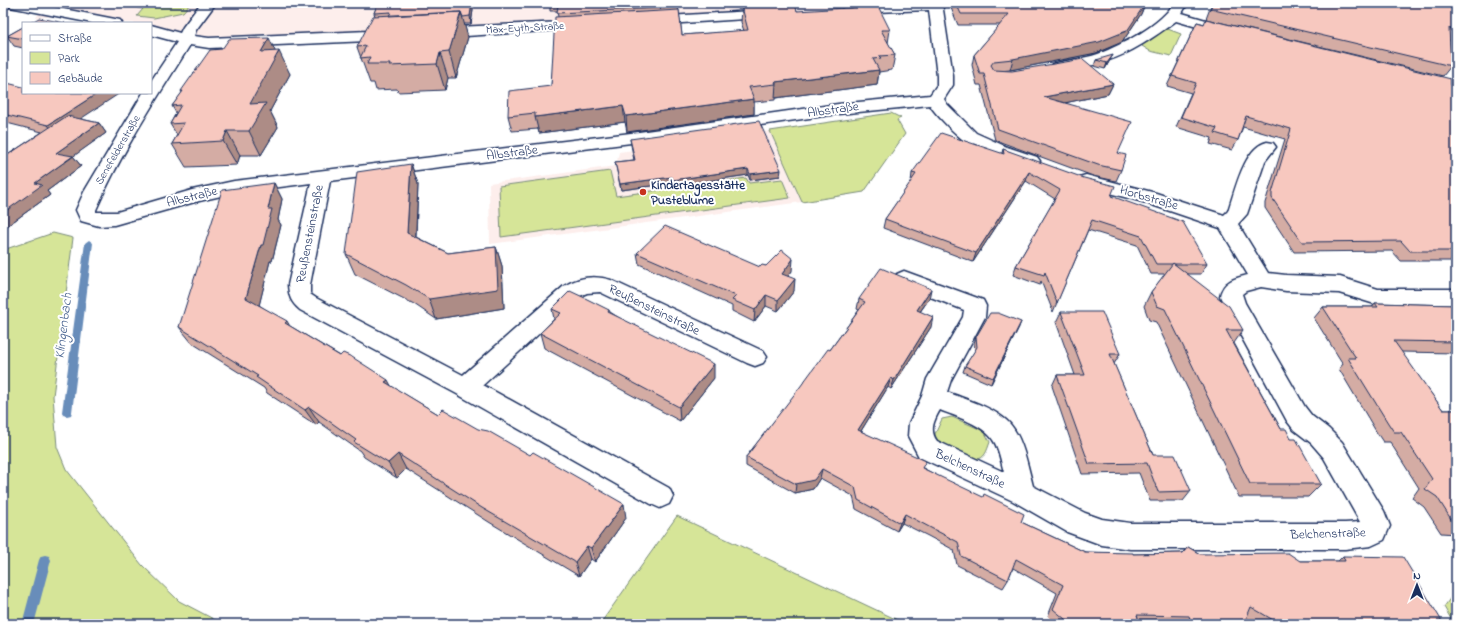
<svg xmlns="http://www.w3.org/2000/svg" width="1459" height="627" viewBox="0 0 1459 627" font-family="'Indie Flower',sans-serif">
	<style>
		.built { fill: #fdeeec }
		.green { fill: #d6e598; stroke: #788a7b }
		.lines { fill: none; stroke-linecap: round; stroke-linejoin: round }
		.stream { fill: #688dba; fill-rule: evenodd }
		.street-casing { stroke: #1b2f5e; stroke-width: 3 }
		.street { fill: #fff; fill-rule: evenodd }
		.wall { fill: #d4aca4; stroke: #1b2f5e }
		.shaded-wall { fill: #ad8c86; stroke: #1b2f5e }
		.building { fill: #f7c8bf; stroke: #1b2f5e }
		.poi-dot { fill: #c8321e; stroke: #fff; stroke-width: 1.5 }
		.labels { text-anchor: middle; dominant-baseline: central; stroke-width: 4; stroke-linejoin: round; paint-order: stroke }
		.far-street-label { font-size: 11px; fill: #1b2f5e; stroke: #fff }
		.street-label { font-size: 13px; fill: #1b2f5e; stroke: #fff }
		.poi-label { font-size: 13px; font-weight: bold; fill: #1b2f5e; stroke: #fff; text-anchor: start }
		.water-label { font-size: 14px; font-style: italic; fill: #425e8c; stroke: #fff }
	</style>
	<rect width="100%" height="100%" fill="#fff"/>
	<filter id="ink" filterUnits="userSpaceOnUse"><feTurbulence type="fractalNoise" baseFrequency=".025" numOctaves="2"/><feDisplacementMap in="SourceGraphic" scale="8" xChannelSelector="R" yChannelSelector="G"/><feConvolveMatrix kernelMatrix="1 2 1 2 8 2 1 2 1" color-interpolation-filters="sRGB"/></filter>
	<g filter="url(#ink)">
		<path class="built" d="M10,3h923v1l-705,38 -77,-11v-8h-40l-45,-8 -30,3 4,-8z
			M770,131l32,71 -312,42 -1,-61 127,-17 3,-14z"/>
		<path class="green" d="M114,3h77l-8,9 -29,6 -17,-2 6,-7z
			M1165,28l16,6 -10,22 -21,-5 -8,-5 1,-3z
			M891,113l10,5 -4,2 8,14 -41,58 -62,10 -32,-71z
			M610,171l6,25 130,-18 3,5 33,-4 8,19 -289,39 -2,-51z
			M53,233l20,5 -20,158 4,51 9,22 76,96 37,36 44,23h-220v-374z
			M952,417l32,14 6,11c-3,8 -5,18 -15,17 -12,-5 -37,-11 -40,-25l7,-15z
			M677,516l229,108h-306z
			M1456,590v34h-2l-10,-17z"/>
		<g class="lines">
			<path class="stream" d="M89,240l4,3 -21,169 -1,3 -4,1 -4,-1 -1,-3 23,-169z
				M45,555l4,1 2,4 -17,64h-12l17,-64 2,-4z"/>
			<defs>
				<path id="street" d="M3,3h30l82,16 5,1 2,3h-30l-82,-16 -5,-1z
					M201,3h15l-20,27 -2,6 15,2 182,-8 5,2 3,3 -3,3 -5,2 -182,8 -19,-3c-33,53 -69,107 -94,165v2h21l75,-22 42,-9 405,-49 199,-28 92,-9 7,-10v-9l-8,-66 -80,3 -5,-1 -2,-3 2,-3 5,-1 93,-2 11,73v9l-9,14 3,5 29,29 31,14 30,10 3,4 -3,4c-14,4 -59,-16 -72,-24 -8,-5 -30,-27 -35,-36l-92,9 -199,28 -309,39 -20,104v9l6,4 147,77 101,-89c15,-9 31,-11 47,-6l152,71 4,6 -4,6 -8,3 -8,-3 -147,-71 -13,1 -7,3 -97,89 186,103 4,8 -4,8 -9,4 -9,-4 -194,-110 -157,-84c-9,-8 -11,-13 -12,-25l23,-102 -77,10 -39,9 -81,23 -15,1 -18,-5 -5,-11 8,-18 59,-99h8v-12l26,-39 -26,-7v-10l29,8 3,-6z
					M1174,3h14l-6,10 48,14 3,3 -3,3 -5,2 -49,-14c-22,16 -44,32 -70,40 -15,6 -32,7 -48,11l-6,-2 -2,-3 2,-3c15,-4 32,-5 46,-10 24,-9 63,-29 76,-51z
					M771,10l5,1 2,3 -2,3 -125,8 -5,-1 -2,-3 2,-3 5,-1z
					M585,21l5,1 2,3 -2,3 -154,10 -5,-2 -3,-3 3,-3 5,-2z
					M1267,142l6,1 3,4 -11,14 -18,53 -9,10 30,49 18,2 54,2 38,12h78v16h-78l-39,-12 -53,-2 -25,-4 -15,4 -4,3 3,9 60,104 7,9 17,13 13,13 42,69 6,15 -6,14 -13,6 -26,3h-215l-28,-4 -35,-13 -54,-31 -94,-44 -11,-21 1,-13 13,-27 5,-17 36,-62 1,-7 -67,-26 -4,-5 4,-5 7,-3 79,29 3,6 -1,11 -34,63 -4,12c20,8 43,14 59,28 16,13 22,47 27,66l52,27 17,6 28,4h215l15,-1 -36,-64 -13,-15 -17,-13 -7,-9 -64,-118 -3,-7c3,-15 15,-18 28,-21l-28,-47 -77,-26 -64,-17 -2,-4 2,-4 7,-2 70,18 68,22 4,-4c7,-20 16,-64 39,-69zM940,410c15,6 44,15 53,30 6,8 8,22 11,32l-67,-31c-8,-10 -3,-21 3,-31z"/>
			</defs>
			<use href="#street" class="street-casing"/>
			<use href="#street" class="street"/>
		</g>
		<path class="wall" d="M378,3h96l-3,21h-7l4,13 -12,41h-8l-3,12 -47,2 -1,-3 -21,1 -2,-7h-4l-13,-36 18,-31 -1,-3z
			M550,3h146l-18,1 4,31 62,-4 -3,-9 1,-13h-4l-2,-6h54v1l7,7 93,19 -2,13 7,12 -3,15 -13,2 -2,13 -102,13v2l-21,2v12l-127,18 -2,-10 -86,11 -1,-4 -26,2 -4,-15 43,-30 7,-69 -1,-6h-7z
			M949,3h193l3,1 -4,10 -18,27 -3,2 -24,10 -86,17 -10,1 113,13 -5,10 -44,9 55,50 2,17 -5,11 -23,-5 -98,-36 -14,-55h-4l-5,-20 2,-10 26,-30h-42z
			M1212,3h244l-1,5h1v32l-1,2 -5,-2 1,26 -8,10 -237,-57z
			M1197,22l259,64v175h-55l-9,-10 -98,1 -29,-44v-5l20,-64 -42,-12 -5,13 -6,10 -22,-6 2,-6 -36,-11 15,-34 -24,-7z
			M23,27v21l-9,-2 -7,-10z
			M275,51l15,23 -20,37 8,16 -17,28h-21l-3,10 -51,2 -14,-23 5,-9 -7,-11 6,-11 -4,-7 10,-13 -1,-2z
			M1096,60h14l-5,9 -11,-3z
			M3,82l78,37 18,4 7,10 -33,23 8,10 -34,25 3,4 -43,31 -4,-1v-67l39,-26 -39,-10z
			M630,139l150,37 -30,4 -2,-5 -75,11v-3l-52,7 -6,-28 19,-2 -3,-15z
			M1003,149l108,47 96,68 -6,10h-14l56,56 -9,13 47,86 10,10 30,45 -13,13h-69l-83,-175 -7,-2 -5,-14 7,-14 14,-18h-14l-14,-29 -49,-15 -35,82 -12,-31 -1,4 -27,-10 3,-9 39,-67 -29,-18 -53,81 -90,-34 2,-9 26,-37 1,-9 90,-20z
			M411,164l7,20 -2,53 32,16 48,-6 6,19 2,42 -68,11 -22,-15 -59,-30 -9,-20z
			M274,183l8,16 -4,21 3,5 -9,36h-2l-11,44 31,21 148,88 188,104 -31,44 -4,-3 -12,17 -90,-54 -83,-53 -9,9 -33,-21 -4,-6 -41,-29 -3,3 -49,-32 -3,-5 -72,-45 -13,-16z
			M637,253l123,14 6,-1 26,5 -4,5 6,15 -16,20 -12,-5 -12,16 -22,-11v-5l-93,-42z
			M859,299h70l-9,13 11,15 -40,62 -3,-2 -27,44 62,37 98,54 64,30 48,2 49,-1 6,-6 12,7 100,7h38l5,-5 100,67 -1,1h-185l-11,-6 -2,6h-63l-41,-1v1h-84l-8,-8 9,-23 -44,-25 -5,12 -5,8 -46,-23 -3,-15 -26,-14 -26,-13 -5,8 -41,-22 -3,-13 -33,-18 -7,11 -18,4 -49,-27v-9l84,-107 29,-40 -2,-1z
			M1375,303l78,2 1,-2h2v50l-55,-1 42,58h13v124l-15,-1 -17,-26 -12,-9 7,-10 -29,-46h-7l-6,-9 -38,-64 4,-5 -29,-46 9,-11h49z
			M552,309l57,1 1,2 104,66 -34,43 -136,-73 -4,-15 14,-14z
			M1061,312l59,42 -6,10 39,91 38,36 -8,10h-33l-11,-28 -57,1 -30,-88 5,-11h18l-19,-53z
			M1019,327l-28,57 -28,-12 2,-6 10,-15 -1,-8 2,-6z"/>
		<path class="shaded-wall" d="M472,3h2l-3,21 -1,-8z
			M1145,4l-4,10 -18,27 -3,2 -24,10 -86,17 3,-11z
			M461,12l7,25 -12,41 -7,-26z
			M269,38l8,17 2,-4 11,23 -20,37 8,16 -17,28 -12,-24 1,-27 11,-52z
			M440,53l8,25 -3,12 -8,-26z
			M1113,55l-3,5 -5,9 2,-6z
			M879,70l-2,15 -102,13 1,-14 -1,-2z
			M1113,84l-5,10 -68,14 4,-11z
			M98,93h22l-64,42 -8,-10z
			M754,99v15l-127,18 -1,-16z
			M623,106l2,16 -86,11 -4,-16z
			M99,123l7,10 -42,30 -8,-10z
			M227,131l13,24 -3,10 -14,-24z
			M73,156l8,10 -34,25 3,4 -43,31 -4,-4v-9l32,-30z
			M411,164l7,20 -3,68 -8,-19z
			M748,169v6l-75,11v-6z
			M781,170l-1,6 -30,4v-6z
			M1029,172l-3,9 -53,81 3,-9z
			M672,177l1,6 -52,7 -1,-6z
			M274,183l8,16 -4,21 3,5 -9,36h-2l-13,53 -11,-16 15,-53 7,-36z
			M496,247l6,19 2,42 -68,11 -7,-20z
			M793,259l-1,12 -10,14v-11z
			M795,279l-1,12 -16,20v-11z
			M931,289l-2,10 -15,21 3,-10z
			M766,295v11l-12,16 1,-12z
			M933,317l-2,10 -40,62 3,-9z
			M287,321l9,16 -11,-14z
			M1021,322l-2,5 -28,57 2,-6z
			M714,364v14l-34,43 -1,-14z
			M891,378l-3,9 -32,52 2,-9z
			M388,380l8,15 -11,-13z
			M309,407l10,15 -3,3 -11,-15z
			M398,454l8,15 -9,9 -9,-15z
			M822,469l-2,9 -7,11 -18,4 1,-9z
			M624,504l2,14 -31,44 -4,-14z
			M905,514l-3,9 -5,8 3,-8z
			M587,546l4,13 -12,17 -4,-14z"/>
		<path class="building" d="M378,3h94l-2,13 -7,1 -2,-5 -72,4 2,-4 -17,1z
			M550,3h128v4l-121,6 1,-8 -9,1z
			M738,3h15l-15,1z
			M956,3h186l3,1 -18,27 -3,1 -25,10 -86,17 -19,2 -3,4 3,5 18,1 71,-12 30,25 -69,13 88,25 -14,31 8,2 -5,15 -23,-5 -100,-36 -14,-55h-4l-6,-19 35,-41h-48z
			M1213,3h220l23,5v22l-7,-2 2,38 -241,-57z
			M795,4l2,7 81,-5 12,24h-9l14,25 -16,1 2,2 -8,1 6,11 -104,12 1,2 -27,3 5,12 -128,17 -3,-10 -88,11v-4l-27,3 1,-25 42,-5 4,-69 124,-7 3,25 66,-5 -6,-23z
			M461,12l-12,40 -9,1 -3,11 -48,2 1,-2h-23l3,-7 -10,1 6,-12 -9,1 16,-31z
			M39,18l26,5h-35z
			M1206,19l245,60v6l5,1v165h-46l-9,-10 -99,1 -30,-44v-5l19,-64 -45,-13 -8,24 -23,-7 2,-5 -36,-11 15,-34 -24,-7 25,-54 7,2z
			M23,27v12l-16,-3z
			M269,38l-8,14 18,-1 -29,53 16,-1 -17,28h-22l-4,10 -51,3 12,-21 -14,1 11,-19 -9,1 11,-15h-2l29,-41 12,-1 7,-10z
			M1113,55l-6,8 -11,-3z
			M3,82l20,5v6h75l-50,32 -45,-11z
			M67,116l32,7 -43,30 17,3 -38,27 7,2 -39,28v-55z
			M759,121l22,49 -31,4 -2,-5 -75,11 -1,-3 -52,7 -5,-22 20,-2 -5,-21z
			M941,133l63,21 -1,-5 81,29 31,8 -4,10 72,26 24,42h-33l-1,-1 -1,1h-16l-15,-28 -49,-16 -35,83 -12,-31 -1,3 -28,-9 44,-76 -31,-18 -53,81 -91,-34 31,-45 -4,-1z
			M411,164l-4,69 41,20 48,-6 2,42 -69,10 -23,-14 -60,-31 11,-82z
			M274,183l-6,26h4l-9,36h-2l-15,53 41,23 -2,2 55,33 3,-3 9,4 36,23 -3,2 53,32 5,-5 35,20 10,2 42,24 3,-3 91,52 -33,44 -4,-2 -12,16 -93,-54 -84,-54 -10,9 -34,-21 2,-2 -47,-33 -4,3 -49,-33 2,-1 -79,-49 43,-137z
			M665,226l95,41 2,-2 4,1 16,-16 11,9 -11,15 13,5 -17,21 -12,-5 -11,15 -23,-10 4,-4 -99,-43z
			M1173,263l56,43 14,24h-17l55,99h5l5,10h5l25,45h-71l-85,-175 -8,-3 -6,-14z
			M881,268l50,21 -14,21 16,7 -39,63 -3,-2 -33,52 68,31 -4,7 61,29 1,-3 40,20 -3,8 64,30 48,1v1l50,-1 5,-6 12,7 88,-1 12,8h45l-2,-5 60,1 40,66 -23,1h-121v-1l-19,1 -29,-17 -7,17h-52l-3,-8 -52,-1 3,9h-69l-18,-15 10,-24 -47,-26 -8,21 -47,-24 -3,-14 -27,-14 -26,-14 -5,9 -42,-23 -3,-13 -33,-18 -8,11 -18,4 -50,-27 54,-70 28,-38 2,1 35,-48 -6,-3z
			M570,291l15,7 24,12 -1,2 106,52 -35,43 -139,-74 21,-20 -9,-4z
			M1375,303l81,2 -2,-2h2v39l-62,-1 49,69h13v114h-2l-17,-27 -12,-8 7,-10 -31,-47h-7l-6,-9 -40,-65h8l-33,-51h55z
			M1061,312h41l18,42h-10l43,101h22l16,36 -33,1 -11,-29 -58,1 -32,-89h28z
			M990,313h8l23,9 -28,56 -28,-12 12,-19 -1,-10z"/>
	</g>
	<circle class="poi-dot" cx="643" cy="192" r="4"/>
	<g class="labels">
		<g class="far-street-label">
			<text transform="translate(525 28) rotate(-3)">Max-Eyth-Straße</text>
			<text transform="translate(118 150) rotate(-60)">Senefelderstraße</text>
		</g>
		<g class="street-label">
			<text transform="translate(833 110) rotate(-8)">Albstraße</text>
			<text transform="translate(512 153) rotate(-7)">Albstraße</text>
			<text transform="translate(192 197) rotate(-14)">Albstraße</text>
			<text transform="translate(1149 198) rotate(16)">Horbstraße</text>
			<text transform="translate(310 234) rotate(-79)">Reußensteinstraße</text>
			<text transform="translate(654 310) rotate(26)">Reußensteinstraße</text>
			<text transform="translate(970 469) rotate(25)">Belchenstraße</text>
			<text transform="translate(1328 534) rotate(-2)">Belchenstraße</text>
		</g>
		<g class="poi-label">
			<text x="651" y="185">Kindertagesstätte<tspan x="651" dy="15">Pusteblume</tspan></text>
		</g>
		<g class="water-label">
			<text transform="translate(64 326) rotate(-83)">Klingenbach</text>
		</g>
	</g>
	<rect width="1459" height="627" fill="none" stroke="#fff" stroke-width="16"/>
	<rect x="8" y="8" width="1443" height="611" fill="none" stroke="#1b2f5e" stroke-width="1.5" filter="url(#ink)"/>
	<rect x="22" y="22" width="130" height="72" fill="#ffffff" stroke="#a4acbf"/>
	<rect x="30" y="35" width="20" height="6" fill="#ffffff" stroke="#a4acbf"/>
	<text x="58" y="42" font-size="12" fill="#1b2f5e">Straße</text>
	<rect x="30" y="52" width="20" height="12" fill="#d6e598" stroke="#a4acbf"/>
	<text x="58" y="62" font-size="12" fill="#1b2f5e">Park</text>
	<rect x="30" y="72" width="20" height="12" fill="#f7c8bf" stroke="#a4acbf"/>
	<text x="58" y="82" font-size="12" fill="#1b2f5e">Gebäude</text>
	<g transform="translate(1417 585)" stroke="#ffffff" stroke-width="3" paint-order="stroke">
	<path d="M0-3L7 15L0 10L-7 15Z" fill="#1b2f5e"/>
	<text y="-6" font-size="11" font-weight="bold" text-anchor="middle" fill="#1b2f5e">N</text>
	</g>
</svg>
